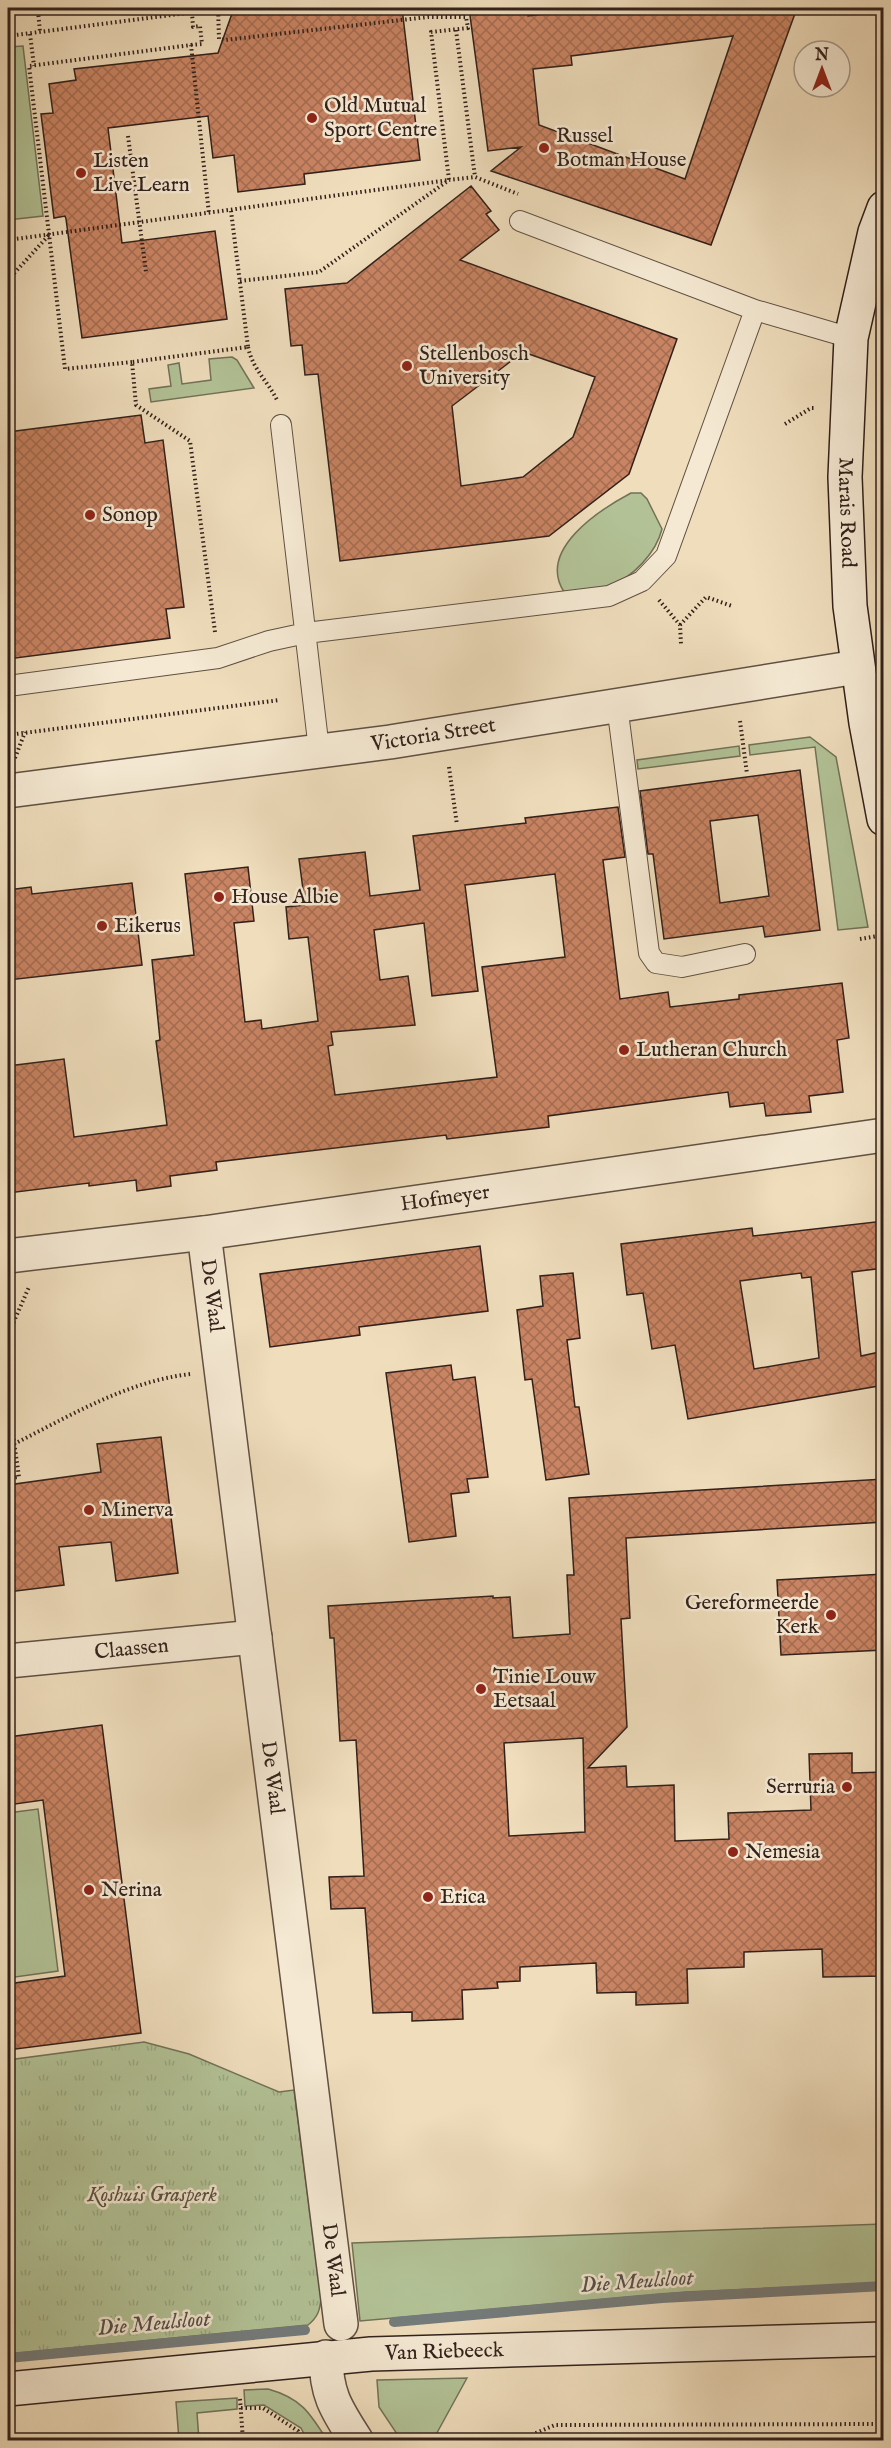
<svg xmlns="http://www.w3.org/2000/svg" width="891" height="2448" viewBox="0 0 891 2448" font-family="'IM FELL English',serif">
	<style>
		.green { fill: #b2c296; stroke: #727258; stroke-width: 1.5 }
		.park { fill: url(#park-tufts); stroke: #727258; stroke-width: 1.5 }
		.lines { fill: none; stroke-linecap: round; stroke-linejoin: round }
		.stream { stroke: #747c7c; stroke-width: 10 }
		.building { fill: url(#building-cross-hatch); stroke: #32211b; stroke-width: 1.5; fill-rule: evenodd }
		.lane-casing { stroke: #615043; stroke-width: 22 }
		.street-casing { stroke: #615043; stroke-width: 36 }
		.secondary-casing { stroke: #32211b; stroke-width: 36 }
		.path { stroke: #32211b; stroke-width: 4; stroke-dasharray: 1.5 3; stroke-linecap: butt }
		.lane { stroke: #f5e9d3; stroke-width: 20 }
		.street { stroke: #f5e9d3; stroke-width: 33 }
		.secondary { stroke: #f5e9d3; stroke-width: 33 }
		.poi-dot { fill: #8f2418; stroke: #f5e9d3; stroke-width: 2 }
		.labels { text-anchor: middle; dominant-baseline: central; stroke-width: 5; stroke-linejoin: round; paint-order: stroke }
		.poi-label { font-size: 21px; fill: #32211b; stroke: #f5e9d3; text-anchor: start }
		.street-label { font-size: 21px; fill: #32211b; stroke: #f5e9d3 }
		.park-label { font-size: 21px; font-style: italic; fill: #585140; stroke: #f5e9d3 }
		.water-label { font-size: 22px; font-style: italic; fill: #534e4c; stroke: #f5e9d3 }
	</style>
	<defs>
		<pattern id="park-tufts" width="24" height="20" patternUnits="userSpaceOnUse" patternTransform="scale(1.5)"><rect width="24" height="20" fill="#b2c296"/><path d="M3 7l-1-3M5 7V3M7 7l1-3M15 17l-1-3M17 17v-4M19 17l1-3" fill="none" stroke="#9aa681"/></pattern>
		<pattern id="building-cross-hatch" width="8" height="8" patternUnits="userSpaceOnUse" patternTransform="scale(1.5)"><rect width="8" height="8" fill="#c98463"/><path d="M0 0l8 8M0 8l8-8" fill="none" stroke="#a46c51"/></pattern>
	</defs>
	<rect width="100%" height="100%" fill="#efddbc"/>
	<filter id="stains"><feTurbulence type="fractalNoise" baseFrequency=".00333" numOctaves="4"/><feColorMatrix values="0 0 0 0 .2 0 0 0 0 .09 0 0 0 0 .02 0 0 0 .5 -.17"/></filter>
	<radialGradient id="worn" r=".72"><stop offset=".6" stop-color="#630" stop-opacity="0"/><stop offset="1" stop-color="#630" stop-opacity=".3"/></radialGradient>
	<path class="green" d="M23,46l20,170 -35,4v-173z
		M232,357l5,3 17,28 -103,14 -2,-13 22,-3 -3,-21 11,-2 3,21 29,-4 -2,-21z
		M631,493h10l6,6 15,30c-6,24 -29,48 -52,57 -13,5 -32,4 -46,6 -27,-42 35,-82 67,-99z
		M810,737l26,20 32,170 -30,3 -23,-183 -65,8 -1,-10z
		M739,746l1,10 -102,13 -1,-9z
		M38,1809l20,162 -50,7v-165z
		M883,2224v59l-197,9 -326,29 -8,-78z
		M467,2378l-34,62h-32l-22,-33 -2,-27z
		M268,2389c33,9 42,24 59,51h-20l-6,-12 -37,-23 -19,1 -1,-16z
		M237,2398v11l-40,4 2,27h-20l-3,-38z"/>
	<path class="park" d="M144,2042l45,12 90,38 15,-2 27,208c-1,12 -3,19 -13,27l-300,29v-294z"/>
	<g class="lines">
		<path class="stream" d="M394,2322l268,-24 222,-12
			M8,2358l297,-28"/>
	</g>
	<path class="building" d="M234,8h168l18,152 -116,14 1,10 -67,8 -4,-37 -21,3 -5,-42 -100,12 14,115 93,-12 12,88 -145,19 -16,-119 -1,-3 -11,2 -13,-104 12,-1 -4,-29 27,-4 -2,-11 144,-16z
		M469,8h58l1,8 67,-8h202l-86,237 -220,-74 30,-24 -33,4zM733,36l-48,143 -146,-54 -6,-56 39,-4 -1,-9z
		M471,186l20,25 -5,3 13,16 -39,30 217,79 -48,135 -80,62 -209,25 -22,-187 -13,1 -3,-30 -11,1 -6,-57 62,-6zM523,352l72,25 -22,60 -50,40 -62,9 -9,-80z
		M141,415l4,28 18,-3 21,167 -18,2 4,29 -162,21v-227z
		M800,770l20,160 -55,7 -2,-11 -99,13 -11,-85h-5l-8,-63zM758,815l11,81 -49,7 -10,-82z
		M618,807l7,50 -22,3 17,139 48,-7 2,15 69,-8v-4l103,-12 7,55 -12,2 6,52 -34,4 2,16 -45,4 -2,-13 -34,4 -2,-15 -180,24 1,11 -102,12 -1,-4 -230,27 1,8 -47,6 1,10 -34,5 -1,-11 -47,6v-3l-81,10v-127l56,-7 10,78 93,-12 -11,-84 4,-1 -8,-80 42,-5 -9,-81 63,-7 6,54 -20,2 11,99 16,-2 1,9 56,-8 -10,-84 -19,2 -3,-32 19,-2 -6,-46 66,-7 5,44 50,-6 -7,-54 113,-13 -1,-5zM555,874l10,83 -83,10 15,110 -162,18 -7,-49 5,-1 -2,-13 84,-7 -7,-49 -28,4 -6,-50 50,-7 8,73 46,-5 -13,-106z
		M132,883l10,82 -134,15v-90l23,-3 1,7z
		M884,1221v47l-32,4 9,84 23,-5v34l-196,34 -13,-74 -23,4 -9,-56 -16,2 -6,-51 131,-16 1,8zM801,1273l1,5 9,-1 8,81 -65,11 -14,-88z
		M480,1246l8,65 -129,16 1,8 -90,12 -10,-73z
		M573,1273l7,65 -13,2 8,67h4l10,67 -43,6 -14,-101 -7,1 -8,-70 26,-4 -3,-30z
		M451,1365l2,15 22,-3 13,100 -21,2 2,13 -18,2 5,42 -47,6 -23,-169z
		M161,1437l17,136 -62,8 -5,-39 -52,5 5,38 -56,7v-107l93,-13 -4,-28z
		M884,1479v43l-258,16 4,80 -9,1 6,108 -39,41 38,-2 1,21 47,-2 1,56 54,-2 -1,-26 83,-3 -2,-56 43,-1v20l32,-1v204l-61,1 -1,-28 -78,3v15l-57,2 1,34 -52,2v-13l-39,1 -1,-30 -76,4v14l-23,1 1,6 -36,2 1,29 -51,2v-9l-39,1 -8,-105 -34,1 -2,-32 35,-1 -8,-136 -16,1 -6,-103h-4l-2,-32 165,-10v2l17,-1 3,41 57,-4 -3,-59h7l-5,-77zM583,1738l2,94 -76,4 -5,-93z
		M884,1574v76l-103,5 -4,-75z
		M102,1725l39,308 -133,17v-66l57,-8 -22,-176 -35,5v-68z"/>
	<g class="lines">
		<defs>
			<path id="lane" d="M520,221l235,89 96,28
				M281,425l38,325
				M8,686l210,-28 51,-17 37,-8 303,-37 33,-15 24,-25 89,-246
				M617,705l32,248 7,10 26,4 63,-13"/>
			<g id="street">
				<path id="s1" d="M8,791l382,-49 467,-75"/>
				<path id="s2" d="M204,1233l137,1091"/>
				<path id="s3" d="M8,1256l196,-23 680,-98"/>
				<path id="s4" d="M8,1661l247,-24"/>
				<path d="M326,2357c0,38 11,53 30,83"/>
			</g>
			<g id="secondary">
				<path id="s5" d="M884,208l-9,24 -24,106 -6,139 5,129 16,117 18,96"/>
				<path id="s6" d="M8,2389l363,-35 513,-15"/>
			</g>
		</defs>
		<use href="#lane" class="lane-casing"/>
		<use href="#street" class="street-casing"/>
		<use href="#secondary" class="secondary-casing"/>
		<path class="path" d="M38,11l2,21
			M456,30l19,147
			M30,34l4,32
			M8,36l210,-27
			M191,45l11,-1 -2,-18 -7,1 -1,-14
			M128,136l18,136
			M8,240l441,-60 -18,-148 37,-4 -2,-11h-38l-203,23 -6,-1 -1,-31
			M8,280l41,-45
			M240,281l79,-9 130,-92 26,-3 43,17
			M248,347c5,23 19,33 29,53
			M132,362l-67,7 -36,-303 162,-21 18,169
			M785,424l26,-16h5
			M659,600l21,25 1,19
			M680,625l26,-28 26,9
			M215,632l-25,-191 -54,-36 -4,-43 116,-15 -17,-136
			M740,721l7,53
			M8,735l272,-35
			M15,758l10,-26
			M449,767l8,58
			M860,939l24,-4
			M8,1335l21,-48
			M8,1399l11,78 -11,1
			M14,1444c56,-28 113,-63 177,-70
			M240,2399l3,41
			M241,2408h22l35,23 4,9
			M519,2440l36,-15 329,-1"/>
		<use href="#lane" class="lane"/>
		<use href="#street" class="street"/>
		<use href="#secondary" class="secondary"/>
	</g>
	<g class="poi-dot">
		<circle cx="312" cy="118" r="6"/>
		<circle cx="544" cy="148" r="6"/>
		<circle cx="81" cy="173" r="6"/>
		<circle cx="407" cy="366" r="6"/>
		<circle cx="90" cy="515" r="6"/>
		<circle cx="219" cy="897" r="6"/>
		<circle cx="102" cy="926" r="6"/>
		<circle cx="624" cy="1050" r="6"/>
		<circle cx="89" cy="1510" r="6"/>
		<circle cx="831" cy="1615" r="6"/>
		<circle cx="481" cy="1689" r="6"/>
		<circle cx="847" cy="1787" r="6"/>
		<circle cx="733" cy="1852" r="6"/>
		<circle cx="89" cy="1890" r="6"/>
		<circle cx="428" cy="1897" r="6"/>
	</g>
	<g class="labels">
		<g class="poi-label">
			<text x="324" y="106">Old Mutual<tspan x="324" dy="24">Sport Centre</tspan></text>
			<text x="556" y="136">Russel<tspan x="556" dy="24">Botman House</tspan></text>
			<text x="93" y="161">Listen<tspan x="93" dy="24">Live Learn</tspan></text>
			<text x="419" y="354">Stellenbosch<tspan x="419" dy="24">University</tspan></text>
			<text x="102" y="515">Sonop</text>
			<text x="231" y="897">House Albie</text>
			<text x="114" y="926">Eikerus</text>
			<text x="636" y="1050">Lutheran Church</text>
			<text x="101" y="1510">Minerva</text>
			<text x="819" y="1603" text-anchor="end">Gereformeerde<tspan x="819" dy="24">Kerk</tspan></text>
			<text x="493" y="1677">Tinie Louw<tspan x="493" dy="24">Eetsaal</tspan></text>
			<text x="835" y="1787" text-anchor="end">Serruria</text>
			<text x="745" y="1852">Nemesia</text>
			<text x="101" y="1890">Nerina</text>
			<text x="440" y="1897">Erica</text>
		</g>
		<g class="street-label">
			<text stroke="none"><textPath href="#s5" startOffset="309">Marais Road</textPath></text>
			<text stroke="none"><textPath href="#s1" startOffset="429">Victoria Street</textPath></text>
			<text stroke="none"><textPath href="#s3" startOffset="441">Hofmeyer</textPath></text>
			<text stroke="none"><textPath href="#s2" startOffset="63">De Waal</textPath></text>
			<text stroke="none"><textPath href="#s4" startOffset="124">Claassen</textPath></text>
			<text stroke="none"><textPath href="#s2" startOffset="549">De Waal</textPath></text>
			<text stroke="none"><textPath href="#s2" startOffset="1035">De Waal</textPath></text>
			<text stroke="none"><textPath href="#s6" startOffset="438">Van Riebeeck</textPath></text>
		</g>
		<g class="park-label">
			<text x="152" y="2195">Koshuis Grasperk</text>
		</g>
		<g class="water-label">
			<text transform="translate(637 2282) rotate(-4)">Die Meulsloot</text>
			<text transform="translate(154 2324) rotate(-5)">Die Meulsloot</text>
		</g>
	</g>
	<rect width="891" height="2448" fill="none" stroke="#efddbc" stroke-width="30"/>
	<rect x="9" y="9" width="873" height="2430" fill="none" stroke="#32211b" stroke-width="3"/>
	<rect x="15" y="15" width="861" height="2418" fill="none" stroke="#32211b" stroke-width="1.5"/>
	<g transform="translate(822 69)"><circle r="28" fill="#f5e9d3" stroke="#a79989" stroke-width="1.5"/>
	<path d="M0-4.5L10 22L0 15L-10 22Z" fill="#8f2418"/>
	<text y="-9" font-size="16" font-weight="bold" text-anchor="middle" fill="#32211b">N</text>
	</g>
	<rect width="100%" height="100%" filter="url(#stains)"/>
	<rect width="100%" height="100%" fill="url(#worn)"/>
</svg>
